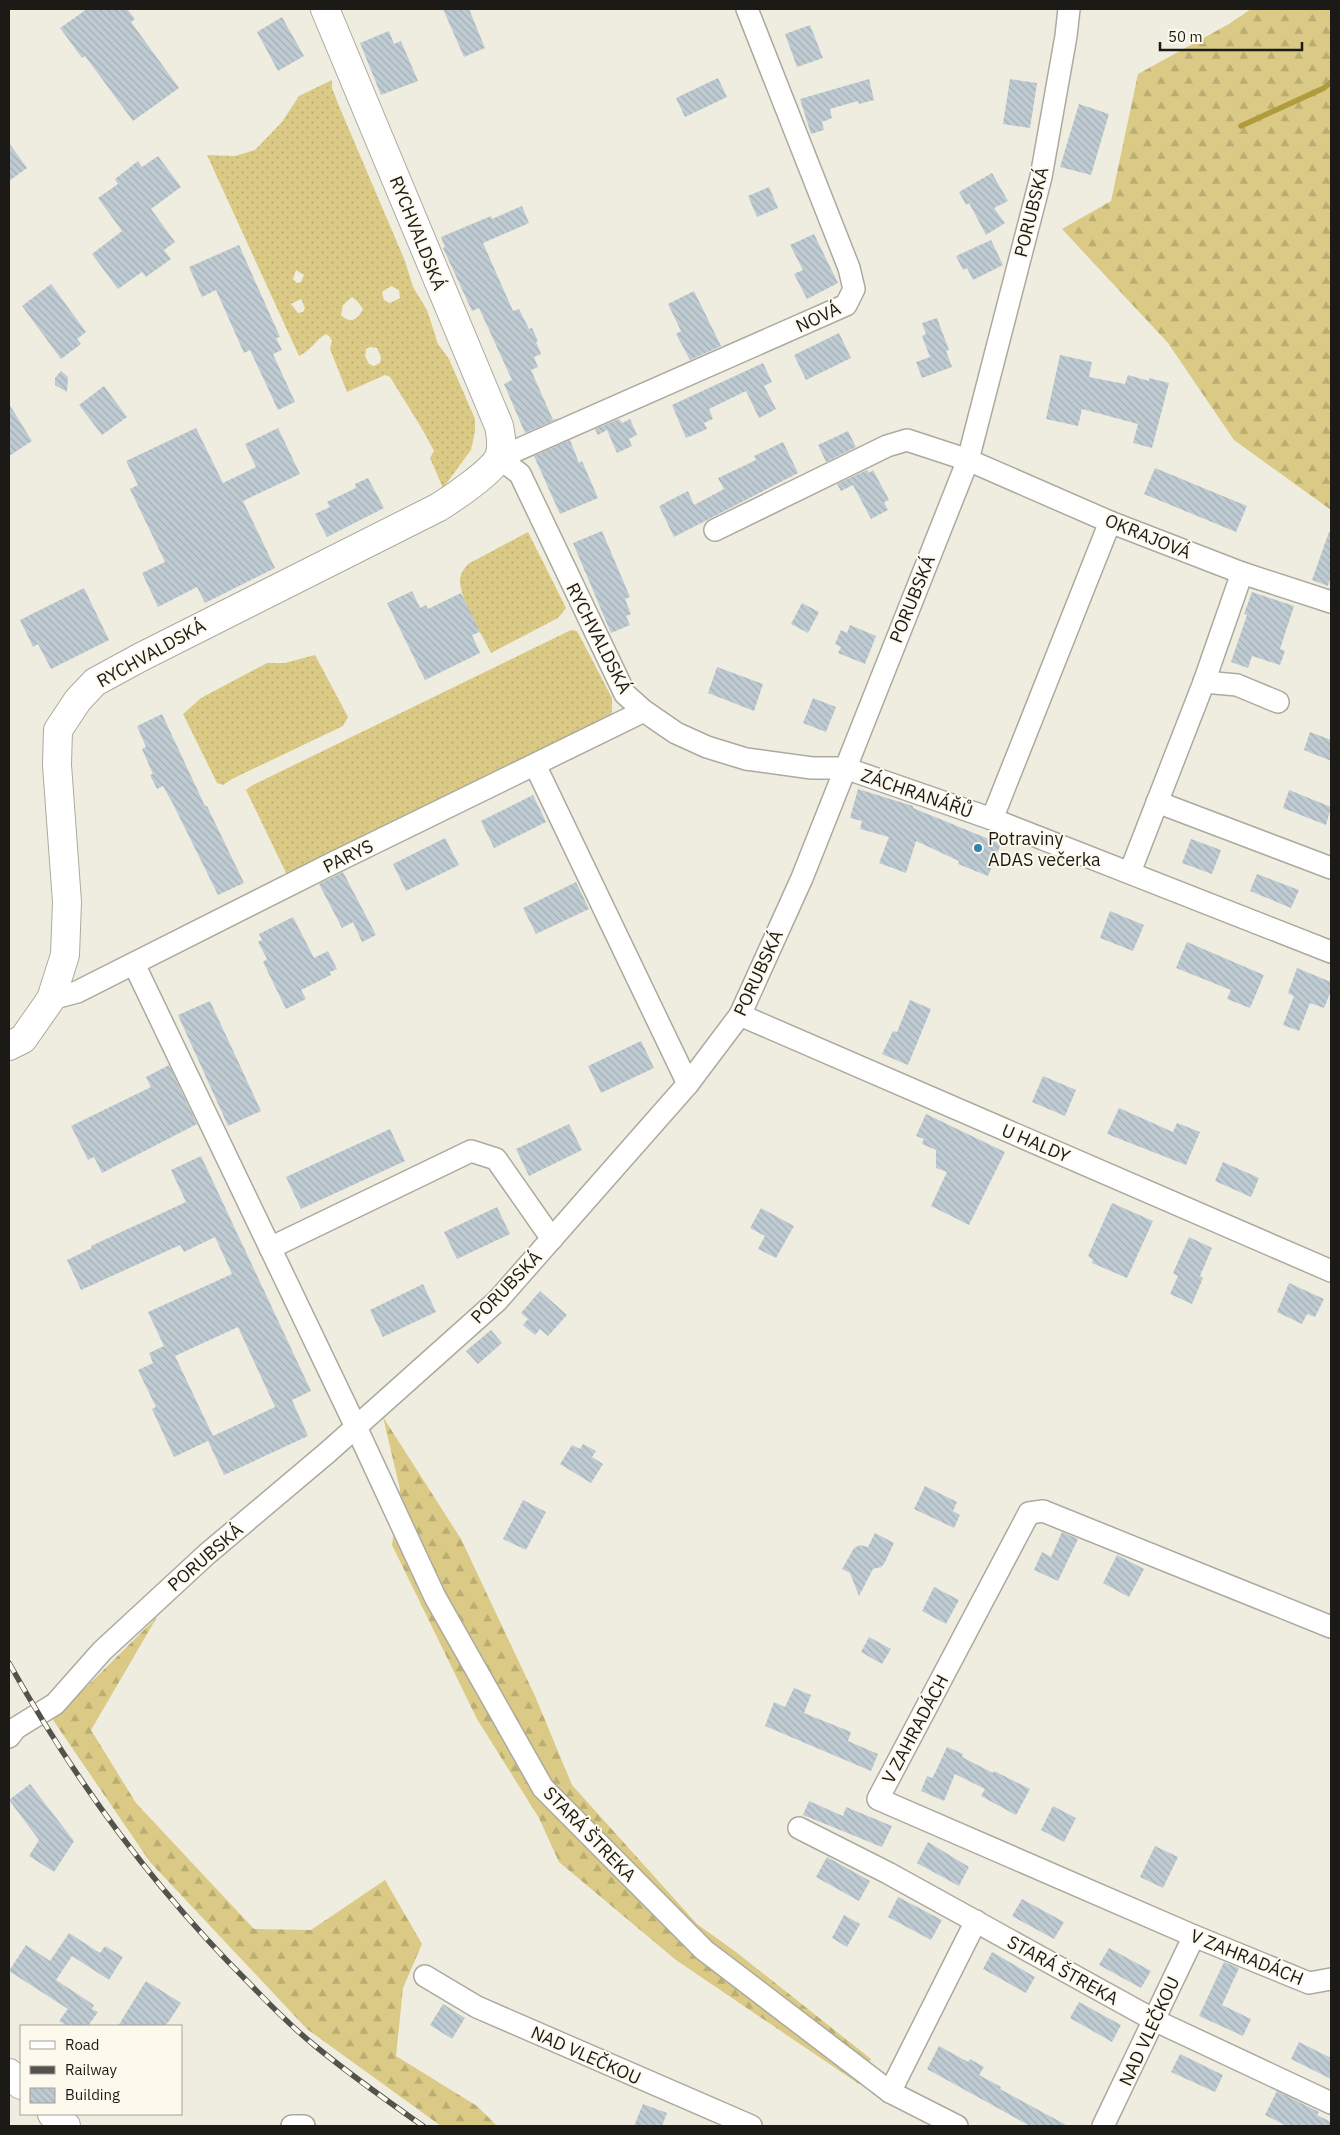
<svg xmlns="http://www.w3.org/2000/svg" width="1340" height="2135" viewBox="0 0 1340 2135" font-family="'IBM Plex Sans',sans-serif">
<defs>
<pattern id="grass-dots" width="8" height="8" patternUnits="userSpaceOnUse" patternTransform="scale(1.25)"><rect width="8" height="8" fill="#daca85"/><path d="M2 2h.1M6 6h.1" fill="none" stroke="#baad72" stroke-width="1.8" stroke-linecap="round"/></pattern>
<pattern id="forest-firs" width="22" height="20" patternUnits="userSpaceOnUse" patternTransform="scale(1.25)"><rect width="22" height="20" fill="#daca85"/><path d="M5 1l3.5 6h-7zM16 11l3.5 6h-7z" fill="#baad72"/></pattern>
<pattern id="building-back-hatch" width="6" height="6" patternUnits="userSpaceOnUse" patternTransform="scale(1.25)"><rect width="6" height="6" fill="#bfcbd3"/><path d="M-1 5l2 2M0 0l6 6M5-1l2 2" fill="none" stroke="#a4aeb4"/></pattern>
</defs>
<rect width="100%" height="100%" fill="#efede0"/>
<g fill="url(#grass-dots)" fill-rule="evenodd">
<path d="M332,80V88L339,106L405,261L413,287L427,310L438,344L449,359L475,419V431L471,450L443,488L430,458L434,451C421,425 405,402 390,377L385,375L347,392L330,349L332,341L330,337L326,334C316,339 312,350 299,356L207,155L235,156L255,150L282,122L299,96ZM296,270L304,275L301,282L297,283L293,279ZM391,286L399,290L400,298L390,303L384,300L382,292ZM352,297L357,301L363,309C358,320 350,324 341,315L343,305ZM301,299L305,308L303,312L298,313L291,304ZM370,347L377,348L381,357L380,363L374,366L369,364L365,356L366,349Z"/>
<path d="M528,532L566,608L558,618L491,653C482,634 461,602 460,581C460,574 464,569 468,564Z"/>
<path d="M571,630L577,631L612,698V712L606,721L287,875L246,790L251,786Z"/>
<path d="M315,655L348,717L343,726L232,779L223,785L217,783L183,714L201,698L267,663H285Z"/>
</g>
<g fill="url(#forest-firs)">
<path d="M1251,9H1331V510L1234,440L1168,343L1062,229L1111,201L1138,74L1229,24Z"/>
<path d="M383,1417L461,1539L535,1696L572,1785L697,1924L736,1952L871,2059L859,2084L676,1960L559,1862L539,1818L477,1719L392,1545L400,1489Z"/>
<path d="M157,1617L91,1730L136,1803L254,1929L311,1930L385,1880L422,1944L403,1988L396,2056L477,2106L497,2126H441L307,2029L150,1862L53,1720Z"/>
</g>
<g fill="none" stroke-linecap="round" stroke-linejoin="round">
<path stroke="#b09c3d" stroke-width="5.5" d="M1241,126L1324,88L1331,82"/>
</g>
<g fill="url(#building-back-hatch)" fill-rule="evenodd">
<path d="M87,9H127L135,19L131,22L179,88L133,121L85,56L82,58L60,28Z"/>
<path d="M443,9H469L485,48L464,57Z"/>
<path d="M282,17L304,56L278,71L257,32Z"/>
<path d="M810,25L823,58L797,67L785,34Z"/>
<path d="M389,31L394,44L401,41L418,81L381,95L360,43Z"/>
<path d="M718,78L727,97L685,117L676,98Z"/>
<path d="M869,79L874,100L859,104L858,101L830,109L832,118L822,122L824,130L811,134L800,99Z"/>
<path d="M1010,79L1037,83L1030,128L1003,124Z"/>
<path d="M1079,104L1109,114L1091,175L1060,167Z"/>
<path d="M9,143L27,168L9,181Z"/>
<path d="M158,156L181,187L151,209L175,242L164,250L171,259L146,277L142,272L118,289L92,254L122,231L98,198L118,184L115,179L138,161L142,167Z"/>
<path d="M992,173L1008,201L994,208L1005,223L986,235L969,203L966,205L959,192Z"/>
<path d="M769,187L778,208L757,217L748,196Z"/>
<path d="M522,206L529,223L483,243L513,311L519,309L529,329L532,328L538,341L536,342L541,354L534,357L538,367L531,370L553,420L560,418L525,433L504,384L512,380L479,308L472,311L443,248L445,247L441,237L491,216L492,219Z"/>
<path d="M814,234L838,283L807,299L794,274L803,270L790,245Z"/>
<path d="M991,240L1003,265L973,280L967,268L963,270L956,256Z"/>
<path d="M239,245L280,337L276,338L282,350L273,354L295,402L278,410L250,350L244,353L216,290L202,297L189,267Z"/>
<path d="M51,284L86,332L77,339L81,344L61,359L22,306Z"/>
<path d="M694,291L721,346L690,360L676,334L681,331L668,304Z"/>
<path d="M937,318L949,350L946,351L952,367L922,378L916,362L930,357L922,336L926,334L922,323Z"/>
<path d="M839,333L851,358L806,380L794,355Z"/>
<path d="M1060,355L1092,362L1089,377L1125,384L1128,375L1149,381V378L1169,383L1152,448L1133,443L1138,424L1082,409L1078,426L1046,419Z"/>
<path d="M763,363L772,382L764,386L776,409L759,418L746,391L709,409L713,419L704,423L707,429L686,438L672,405Z"/>
<path d="M61,371L68,377L67,392L55,385V378Z"/>
<path d="M104,386L127,417L102,435L79,405Z"/>
<path d="M9,404L32,441L9,456Z"/>
<path d="M619,419L622,423L630,419L637,435L629,439L632,446L617,453L607,430L598,435L595,429Z"/>
<path d="M196,428L223,483L256,467L245,444L278,428L300,474L243,501L275,568L205,603L197,587L158,607L142,573L165,562L130,489L138,485L126,461Z"/>
<path d="M848,431L856,447L826,462L818,445Z"/>
<path d="M570,440L579,463L582,461L598,498L560,514L534,456Z"/>
<path d="M783,442L798,473L674,537L659,506L688,491L694,505L724,489L718,478L756,460L754,456Z"/>
<path d="M1155,468L1247,506L1236,532L1144,494Z"/>
<path d="M867,470L869,473L873,470L889,500L884,502L888,510L871,519L853,485L841,491L837,484Z"/>
<path d="M368,478L384,508L327,537L315,514L330,507L327,502L356,488L355,484Z"/>
<path d="M602,531L630,597L625,599L631,614L626,616L630,625L611,633L573,543Z"/>
<path d="M1329,532H1331V576L1328,586L1312,580Z"/>
<path d="M84,588L109,640L51,669L38,644L33,647L20,620Z"/>
<path d="M412,591L420,608L426,605L428,609L461,593L480,632L472,635L480,653L425,680L387,603Z"/>
<path d="M1252,592L1294,606L1280,649L1285,651L1280,665L1252,656L1248,668L1231,662L1247,615L1244,614Z"/>
<path d="M802,603L819,612L808,633L791,624Z"/>
<path d="M850,625L876,636L865,664L838,653L841,647L835,644L841,630L847,633Z"/>
<path d="M717,667L763,684L754,711L708,693Z"/>
<path d="M813,698L836,707L826,732L803,723Z"/>
<path d="M162,714L205,806H207L244,883L218,895L173,804L163,786L157,789L150,775L153,774L142,749L146,747L137,726Z"/>
<path d="M1310,732L1331,740V761L1304,750Z"/>
<path d="M858,789L913,806V808L1001,844L988,876L958,864L959,861L916,841L906,873L879,863L889,837L860,829L862,821L850,818Z"/>
<path d="M1289,790L1331,807L1326,825L1283,808Z"/>
<path d="M533,795L546,822L494,848L481,821Z"/>
<path d="M445,838L459,865L406,891L393,864Z"/>
<path d="M1191,839L1221,850L1212,874L1182,863Z"/>
<path d="M343,872L376,935L362,942L353,922L342,928L319,884Z"/>
<path d="M1257,874L1299,890L1291,908L1250,891Z"/>
<path d="M576,882L589,909L536,934L523,908Z"/>
<path d="M1110,911L1144,925L1133,951L1100,938Z"/>
<path d="M293,917L314,958L328,951L337,969L330,972L331,975L301,990L306,999L286,1009L263,962L267,959L258,942L262,940L259,934Z"/>
<path d="M1187,942L1264,975L1250,1008L1227,999L1231,990L1176,968Z"/>
<path d="M1297,968L1331,982V991L1324,1008L1310,1003L1299,1031L1283,1025L1294,996L1288,993Z"/>
<path d="M910,1000L931,1009L908,1065L882,1054L893,1031L897,1032Z"/>
<path d="M210,1001L261,1111L228,1126L178,1015Z"/>
<path d="M641,1041L654,1068L601,1093L588,1066Z"/>
<path d="M169,1065L197,1124L102,1173L94,1157L88,1160L71,1126L151,1087L146,1077Z"/>
<path d="M1043,1076L1076,1090L1065,1116L1032,1102Z"/>
<path d="M1119,1108L1173,1132L1177,1123L1200,1132L1186,1165L1107,1134Z"/>
<path d="M926,1114L1005,1152L969,1225L931,1206L947,1172L936,1168V1150L922,1144L924,1139L916,1136Z"/>
<path d="M569,1124L582,1150L529,1176L516,1149Z"/>
<path d="M390,1129L405,1161L301,1209L286,1177Z"/>
<path d="M201,1156L311,1391L292,1400L308,1436L224,1475L208,1441L174,1457L152,1409L156,1407L138,1370L153,1363L149,1353L164,1346L148,1312L232,1274L215,1237L184,1252L180,1245L81,1290L67,1260L92,1248L91,1246L186,1202L171,1170ZM238,1327L275,1407L213,1436L175,1356Z"/>
<path d="M1223,1162L1259,1178L1251,1197L1215,1181Z"/>
<path d="M1112,1203L1153,1221L1127,1278L1092,1263L1093,1260L1088,1256Z"/>
<path d="M497,1207L510,1234L457,1259L444,1232Z"/>
<path d="M761,1208L794,1226L776,1258L758,1249L765,1236L750,1228Z"/>
<path d="M1189,1237L1212,1248L1200,1276L1203,1278L1192,1304L1170,1294L1178,1276L1173,1273Z"/>
<path d="M1289,1283L1324,1299L1315,1317L1307,1314L1302,1324L1277,1312Z"/>
<path d="M423,1284L436,1312L383,1337L370,1310Z"/>
<path d="M540,1291L567,1315L548,1336L540,1329L535,1335L523,1325L528,1319L521,1313Z"/>
<path d="M491,1330L502,1343L478,1364L466,1351Z"/>
<path d="M583,1444L596,1451L592,1457L603,1464L591,1483L560,1464L572,1445L580,1449Z"/>
<path d="M925,1486L957,1502L953,1511L960,1515L954,1528L914,1509Z"/>
<path d="M523,1500L546,1512L526,1550L503,1539Z"/>
<path d="M1062,1532L1078,1539L1058,1581L1034,1570L1042,1552L1051,1557Z"/>
<path d="M875,1533L894,1543L884,1564L881,1567L873,1569L859,1596L850,1573L842,1569L854,1548L860,1545L868,1547Z"/>
<path d="M1117,1555L1144,1569L1129,1597L1103,1583Z"/>
<path d="M934,1587L959,1600L946,1624L922,1611Z"/>
<path d="M869,1637L891,1649L882,1664L861,1652Z"/>
<path d="M794,1688L811,1695L804,1713L851,1732L848,1741L878,1754L871,1771L765,1726L774,1702L785,1707Z"/>
<path d="M947,1747L963,1754L962,1757L993,1773L994,1771L1030,1789L1016,1815L981,1796L985,1789L955,1774L944,1801L921,1791L927,1776L932,1778L935,1773Z"/>
<path d="M30,1784L74,1841L54,1872L29,1856L39,1840L9,1800Z"/>
<path d="M809,1801L843,1816L846,1807L892,1826L882,1847L803,1815Z"/>
<path d="M1053,1806L1076,1818L1064,1842L1041,1830Z"/>
<path d="M928,1842L969,1867L959,1886L917,1863Z"/>
<path d="M1155,1846L1178,1857L1163,1888L1140,1877Z"/>
<path d="M827,1857L870,1881L859,1901L816,1877Z"/>
<path d="M898,1897L942,1920L931,1940L888,1917Z"/>
<path d="M1022,1899L1064,1922L1054,1939L1012,1916Z"/>
<path d="M844,1915L860,1924L847,1947L832,1938Z"/>
<path d="M69,1933L100,1953L105,1946L123,1957L109,1980L72,1956L56,1980L94,2005L92,2009L98,2012L88,2026H68L59,2021L68,2009L9,1971L26,1945L50,1961Z"/>
<path d="M1109,1948L1151,1971L1141,1988L1099,1965Z"/>
<path d="M992,1952L1035,1977L1026,1993L983,1969Z"/>
<path d="M1224,1962L1239,1968L1222,2005L1251,2019L1243,2036L1199,2016Z"/>
<path d="M146,1981L181,2003L169,2021L165,2026H118Z"/>
<path d="M1079,2002L1121,2025L1112,2042L1070,2018Z"/>
<path d="M443,2004L465,2018L452,2039L430,2025Z"/>
<path d="M1299,2042L1331,2058V2079L1291,2059Z"/>
<path d="M939,2046L968,2062L970,2059L984,2067L979,2075L1001,2087L1000,2089L1068,2126H1030L927,2069Z"/>
<path d="M1180,2054L1223,2075L1215,2092L1171,2072Z"/>
<path d="M1277,2091L1319,2112L1317,2115L1331,2122V2126H1287L1265,2115Z"/>
<path d="M643,2104L667,2113L662,2126H634Z"/>
</g>
<g fill="none" stroke-linecap="round" stroke-linejoin="round">
<defs>
<g id="street">
<path d="M747,9L849,268L854,289L846,305L499,458L520,474L625,694L644,711L676,733L707,747L746,759L812,768H845L992,819L1331,952"/>
<path d="M715,530L887,446L907,440L968,460L1110,522L1242,573L1331,602"/>
<path d="M1204,682L1237,685L1278,702"/>
<path d="M535,765L688,1084"/>
<path d="M1157,802L1331,868"/>
<path d="M992,819L1110,522"/>
<path d="M1130,872L1204,682L1242,573"/>
<path d="M134,964L356,1427L435,1597L543,1788L704,1950L890,2092L957,2126"/>
<path d="M51,999L77,992L333,863L644,711"/>
<path d="M740,1015L1331,1271"/>
<path d="M270,1248L471,1151L496,1159L552,1239"/>
<path d="M1331,1627L1043,1511L1029,1513L878,1799L1194,1936L1309,1983L1331,1979"/>
<path d="M9,1737L16,1728L55,1704L102,1651L207,1554L328,1452L497,1301L688,1084L740,1015L802,878L968,460L1041,177L1066,36L1069,9"/>
<path d="M799,1828L888,1873L1154,2020L1331,2103"/>
<path d="M425,1976L477,2007L751,2126"/>
<path d="M890,2092L976,1921"/>
<path d="M292,2126H304"/>
<path d="M1103,2126L1194,1936"/>
</g>
<path id="secondary" d="M9,1046L23,1039L51,999L65,955L67,902L57,765L58,730L78,700L95,682L141,657L439,507C453,498 493,471 499,457C503,447 501,436 499,426L325,9"/>
<g id="primary">
<path d="M9,2073L21,2085"/>
<path d="M52,2114L66,2126"/>
</g>
</defs>
<use href="#street" stroke="#acaa9e" stroke-width="24"/>
<use href="#secondary" stroke="#acaa9e" stroke-width="30"/>
<use href="#primary" stroke="#acaa9e" stroke-width="30"/>
<use href="#street" stroke="#fff" stroke-width="21"/>
<use href="#secondary" stroke="#fff" stroke-width="28"/>
<use href="#primary" stroke="#fff" stroke-width="28"/>
<defs>
<path id="rail" d="M9,1663C75,1781 155,1890 251,1985C271,2006 292,2027 314,2045C349,2074 386,2100 423,2126"/>
</defs>
<use href="#rail" stroke="#54524c" stroke-width="5.5"/>
<use href="#rail" stroke="#fdfaed" stroke-width="4" stroke-dasharray="11" stroke-linecap="butt"/>
</g>
<circle fill="#2e84b4" stroke="#fdfaed" stroke-width="2" cx="978" cy="848" r="5"/>
<g text-anchor="middle" dominant-baseline="central" stroke-width="4" stroke-linejoin="round" paint-order="stroke">
<g font-size="18" fill="#1b1a16" stroke="#fdfaed">
<text transform="translate(1031 212) rotate(-76)">PORUBSKÁ</text>
<text transform="translate(418 233) rotate(68)">RYCHVALDSKÁ</text>
<text transform="translate(818 317) rotate(-25)">NOVÁ</text>
<text transform="translate(1148 536) rotate(22)">OKRAJOVÁ</text>
<text transform="translate(912 599) rotate(-68)">PORUBSKÁ</text>
<text transform="translate(599 638) rotate(63)">RYCHVALDSKÁ</text>
<text transform="translate(151 653) rotate(-29)">RYCHVALDSKÁ</text>
<text transform="translate(917 793) rotate(19)">ZÁCHRANÁŘŮ</text>
<text transform="translate(348 856) rotate(-26)">PARYS</text>
<text transform="translate(758 973) rotate(-65)">PORUBSKÁ</text>
<text transform="translate(1036 1143) rotate(23)">U HALDY</text>
<text transform="translate(506 1287) rotate(-46)">PORUBSKÁ</text>
<text transform="translate(205 1557) rotate(-41)">PORUBSKÁ</text>
<text transform="translate(915 1729) rotate(-62)">V ZAHRADÁCH</text>
<text transform="translate(590 1834) rotate(46)">STARÁ ŠTREKA</text>
<text transform="translate(1247 1957) rotate(22)">V ZAHRADÁCH</text>
<text transform="translate(1063 1970) rotate(29)">STARÁ ŠTREKA</text>
<text transform="translate(1149 2031) rotate(-65)">NAD VLEČKOU</text>
<text transform="translate(586 2055) rotate(24)">NAD VLEČKOU</text>
</g>
<g font-size="18" fill="#1b1a16" stroke="#fdfaed" text-anchor="start">
<text x="988" y="838">Potraviny<tspan x="988" dy="21">ADAS večerka</tspan></text>
</g>
</g>
<rect width="1340" height="2135" fill="none" stroke="#1b1a16" stroke-width="20"/>
<rect x="20" y="2025" width="162" height="90" fill="#fdfaed" stroke="#a3a097"/>
<rect x="30" y="2041" width="25" height="8" fill="#ffffff" stroke="#a3a097"/>
<text x="65" y="2050" font-size="15" fill="#1b1a16">Road</text>
<rect x="30" y="2066" width="25" height="8" fill="#54524c" stroke="#a3a097"/>
<text x="65" y="2075" font-size="15" fill="#1b1a16">Railway</text>
<rect x="30" y="2088" width="25" height="15" fill="url(#building-back-hatch)" stroke="#a3a097"/>
<text x="65" y="2100" font-size="15" fill="#1b1a16">Building</text>
<path d="M1160 42v8h142v-8" fill="none" stroke="#1b1a16" stroke-width="2.5"/>
<text x="1168" y="42" font-size="15" fill="#1b1a16" stroke="#fdfaed" stroke-width="4" paint-order="stroke">50 m</text>
</svg>
